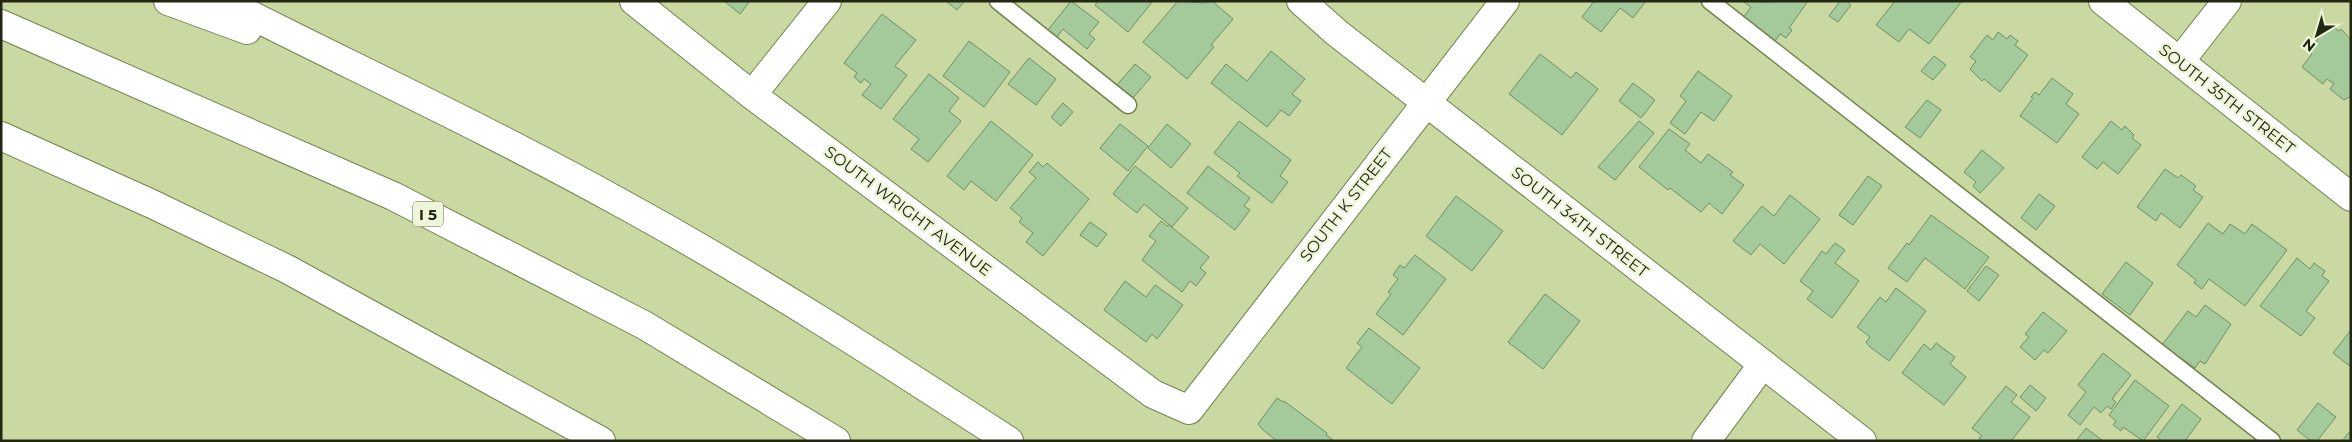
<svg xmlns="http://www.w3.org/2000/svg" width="2352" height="442" viewBox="0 0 2352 442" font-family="Montserrat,sans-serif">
<rect width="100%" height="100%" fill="#cad9a1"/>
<g fill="#a4c99b" stroke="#6c9064">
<path d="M724,1H750L740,14Z"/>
<path d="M946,1H965L957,10Z"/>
<path d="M1071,1L1099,22L1089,34L1095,39L1087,49L1063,29L1057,37L1048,30Z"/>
<path d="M1098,1H1153L1128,32L1095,5Z"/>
<path d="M1178,1L1204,3L1212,1L1233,19L1211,45L1214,47L1187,79L1143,42Z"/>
<path d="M1594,1H1646L1633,18L1620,8L1601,32L1582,17Z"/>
<path d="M1742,1L1761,2L1808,1L1789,28L1792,30L1786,38L1780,34L1775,41L1743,18L1751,7Z"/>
<path d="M1840,1H1846L1851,5L1838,22L1829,16Z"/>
<path d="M1895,1H1962L1929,44L1909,29L1899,42L1876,25Z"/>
<path d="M882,14L916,40L895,66L907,75L881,109L862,95L871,84L864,79L861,83L854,77L857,73L844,63Z"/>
<path d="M2329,24L2339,31L2341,29L2351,40V96L2344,100L2330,89L2334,84L2327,79L2323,84L2302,67L2312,54L2309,51Z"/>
<path d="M1998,32L2007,39L2010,35L2018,41L2015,45L2028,55L2000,92L1984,79L1982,81L1970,69L1976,61L1970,57L1987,35L1993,40Z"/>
<path d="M969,41L1010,72L984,107L943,76Z"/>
<path d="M1271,51L1305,79L1292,94L1301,101L1289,116L1281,110L1267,127L1211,83L1226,64L1247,81Z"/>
<path d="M1540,54L1571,78L1576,72L1598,89L1562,135L1509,94Z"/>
<path d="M1934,56L1946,65L1933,80L1921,71Z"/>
<path d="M1029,58L1056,79L1036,105L1008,84Z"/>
<path d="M1135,64L1151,77L1133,98L1117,85Z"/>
<path d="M1698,71L1732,96L1714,121L1701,112L1685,134L1670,123L1686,101L1680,96Z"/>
<path d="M929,74L959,98L949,111L961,121L928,162L911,149L919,139L893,119Z"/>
<path d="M2052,78L2073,94L2066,104L2079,114L2057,143L2020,116L2033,98L2031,97L2035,92L2039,95Z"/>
<path d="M1633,83L1655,100L1641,118L1619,101Z"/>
<path d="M1927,100L1941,110L1920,138L1905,127Z"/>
<path d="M1063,103L1073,112L1061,126L1051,117Z"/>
<path d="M991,121L1033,155L996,201L971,181L964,190L947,176Z"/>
<path d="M1239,121L1291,160L1280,176L1288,182L1272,203L1237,176L1240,173L1214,153Z"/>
<path d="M1639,121L1654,133L1615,180L1598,167Z"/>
<path d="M2111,121L2122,130L2125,126L2134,135L2132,138L2141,145L2118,174L2103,162L2097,169L2082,157Z"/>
<path d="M1120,124L1148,146L1128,171L1100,148Z"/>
<path d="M1167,124L1191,144L1171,168L1148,148Z"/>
<path d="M1669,129L1690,144L1685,150L1701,163L1708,154L1733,172L1730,175L1744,185L1722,214L1709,203L1701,212L1670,188L1668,190L1639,167Z"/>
<path d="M1982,150L2004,168L1980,193L1973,186L1976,182L1964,172Z"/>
<path d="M1038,162L1043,167L1047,163L1089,199L1043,256L1026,242L1033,233L1019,222L1022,218L1010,208L1036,178L1029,172Z"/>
<path d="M1135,166L1188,208L1172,227L1144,204L1137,213L1113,194Z"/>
<path d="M1208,166L1250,198L1244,206L1250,210L1235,230L1187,193Z"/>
<path d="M2165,169L2178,178L2181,175L2196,186L2193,190L2203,197L2180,228L2161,213L2156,221L2137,207Z"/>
<path d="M1868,176L1882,186L1853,225L1839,215Z"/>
<path d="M2039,194L2055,206L2036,230L2021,218Z"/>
<path d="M1790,195L1820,219L1784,264L1760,244L1751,255L1733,241L1762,206L1774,216Z"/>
<path d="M1456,196L1503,231L1472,271L1426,236Z"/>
<path d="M1931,215L1989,257L1965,289L1925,258L1907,282L1888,268L1907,243L1909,245Z"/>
<path d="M1161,221L1167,226L1169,225L1209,257L1200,268L1206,273L1196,286L1190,281L1182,292L1142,260L1156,241L1149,236Z"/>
<path d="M1090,222L1107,234L1097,247L1080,235Z"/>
<path d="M2208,223L2223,234L2230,224L2245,234L2252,224L2287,250L2245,306L2209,279L2202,289L2194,283L2196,280L2177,265Z"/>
<path d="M1835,243L1845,250L1835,263L1859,281L1832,318L1807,299L1813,291L1800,281L1822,251L1826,254Z"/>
<path d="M1415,255L1446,279L1403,335L1376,314L1391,294L1388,292L1398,279L1393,275L1400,265L1404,268Z"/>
<path d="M2297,258L2310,269L2314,263L2325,271L2322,276L2329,281L2306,311L2315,318L2301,336L2260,306Z"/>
<path d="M2126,262L2153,283L2130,315L2102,294Z"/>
<path d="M1986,266L1999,275L1979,301L1967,291Z"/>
<path d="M1125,281L1146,297L1155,285L1183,305L1157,339L1152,334L1146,342L1104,310Z"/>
<path d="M1896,288L1926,311L1889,361L1870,347L1866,342L1870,337L1857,327L1880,297L1886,302Z"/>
<path d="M1545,294L1580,321L1543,369L1508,342Z"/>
<path d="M2205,305L2231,324L2205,364L2200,361L2195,368L2162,345L2188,311L2196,317Z"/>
<path d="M2043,312L2067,331L2048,353L2044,350L2035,360L2020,347L2029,337L2025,334Z"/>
<path d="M1369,328L1420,368L1392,404L1346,368L1362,347L1357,343Z"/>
<path d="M2351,330V367L2333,353Z"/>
<path d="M1936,343L1955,357L1950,364L1966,377L1944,405L1902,373L1924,344L1931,350Z"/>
<path d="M2103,353L2131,375L2112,399L2116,402L2111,409L2107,406L2101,413L2094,407L2080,425L2068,415L2086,392L2078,385Z"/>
<path d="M2135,380L2169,406L2143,441L2123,427L2121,431L2113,425L2116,421L2109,415Z"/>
<path d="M2030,385L2046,398L2036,411L2020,397Z"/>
<path d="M2006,386L2017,395L2011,402L2030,417L2011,441H1982L1979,438L1982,436L1972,428Z"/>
<path d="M1277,398L1283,402L1284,401L1327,433L1326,435L1332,439L1331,441H1277L1263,430L1258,424Z"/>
<path d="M2318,403L2336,417L2317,441H2311L2297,430Z"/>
<path d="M2182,404L2201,419L2185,441H2162L2157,437Z"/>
<path d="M2086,428L2103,441H2076Z"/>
<path d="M2351,430V441H2342Z"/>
</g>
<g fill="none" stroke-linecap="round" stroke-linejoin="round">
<defs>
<g id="service">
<path d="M998,1L1128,105"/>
<path d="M1710,1L2272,441"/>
</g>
<g id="minor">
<path d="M634,1L752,95L1153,394L1189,410L1505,1"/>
<path d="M1301,1L1337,33L1862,441"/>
<path d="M2103,1L2351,197"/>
<path d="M2180,61L2227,1"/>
<path d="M752,95L827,1"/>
<path d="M1706,441L1763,364"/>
</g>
<g id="motorway">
<path d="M168,1L247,30"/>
<path d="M223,1C355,68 489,130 619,202C753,275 881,358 1009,441"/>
<path d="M1,24L393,196L644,325L836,441"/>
<path d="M1,136L152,204L287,269L601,441"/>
</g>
</defs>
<use href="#service" stroke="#74814d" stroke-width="19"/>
<use href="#minor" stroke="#74814d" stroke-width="30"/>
<use href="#motorway" stroke="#74814d" stroke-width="30"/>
<use href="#service" stroke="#fff" stroke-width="16"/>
<use href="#minor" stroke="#fff" stroke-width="28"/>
<use href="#motorway" stroke="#fff" stroke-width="28"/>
</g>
<g text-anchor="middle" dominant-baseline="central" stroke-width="5" stroke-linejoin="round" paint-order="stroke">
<rect fill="#eef6da" stroke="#5f654e" stroke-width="1" x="413" y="201.5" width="30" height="25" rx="4"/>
<g font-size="15" font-weight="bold" fill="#222712">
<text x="428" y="214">I 5</text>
</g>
<g font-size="16" fill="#222712" stroke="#eef6da">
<text transform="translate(2227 99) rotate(38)">SOUTH 35TH STREET</text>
<text transform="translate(1346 205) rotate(-52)">SOUTH K STREET</text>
<text transform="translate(908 211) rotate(37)">SOUTH WRIGHT AVENUE</text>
<text transform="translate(1580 222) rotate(38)">SOUTH 34TH STREET</text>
</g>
</g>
<rect width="2352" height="442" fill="none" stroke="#222712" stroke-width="5"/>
<g transform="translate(2317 35) rotate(218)" stroke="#eef6da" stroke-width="4" paint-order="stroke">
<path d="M0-4L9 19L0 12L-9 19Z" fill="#222712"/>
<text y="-8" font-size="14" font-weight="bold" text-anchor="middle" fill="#222712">N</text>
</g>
</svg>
